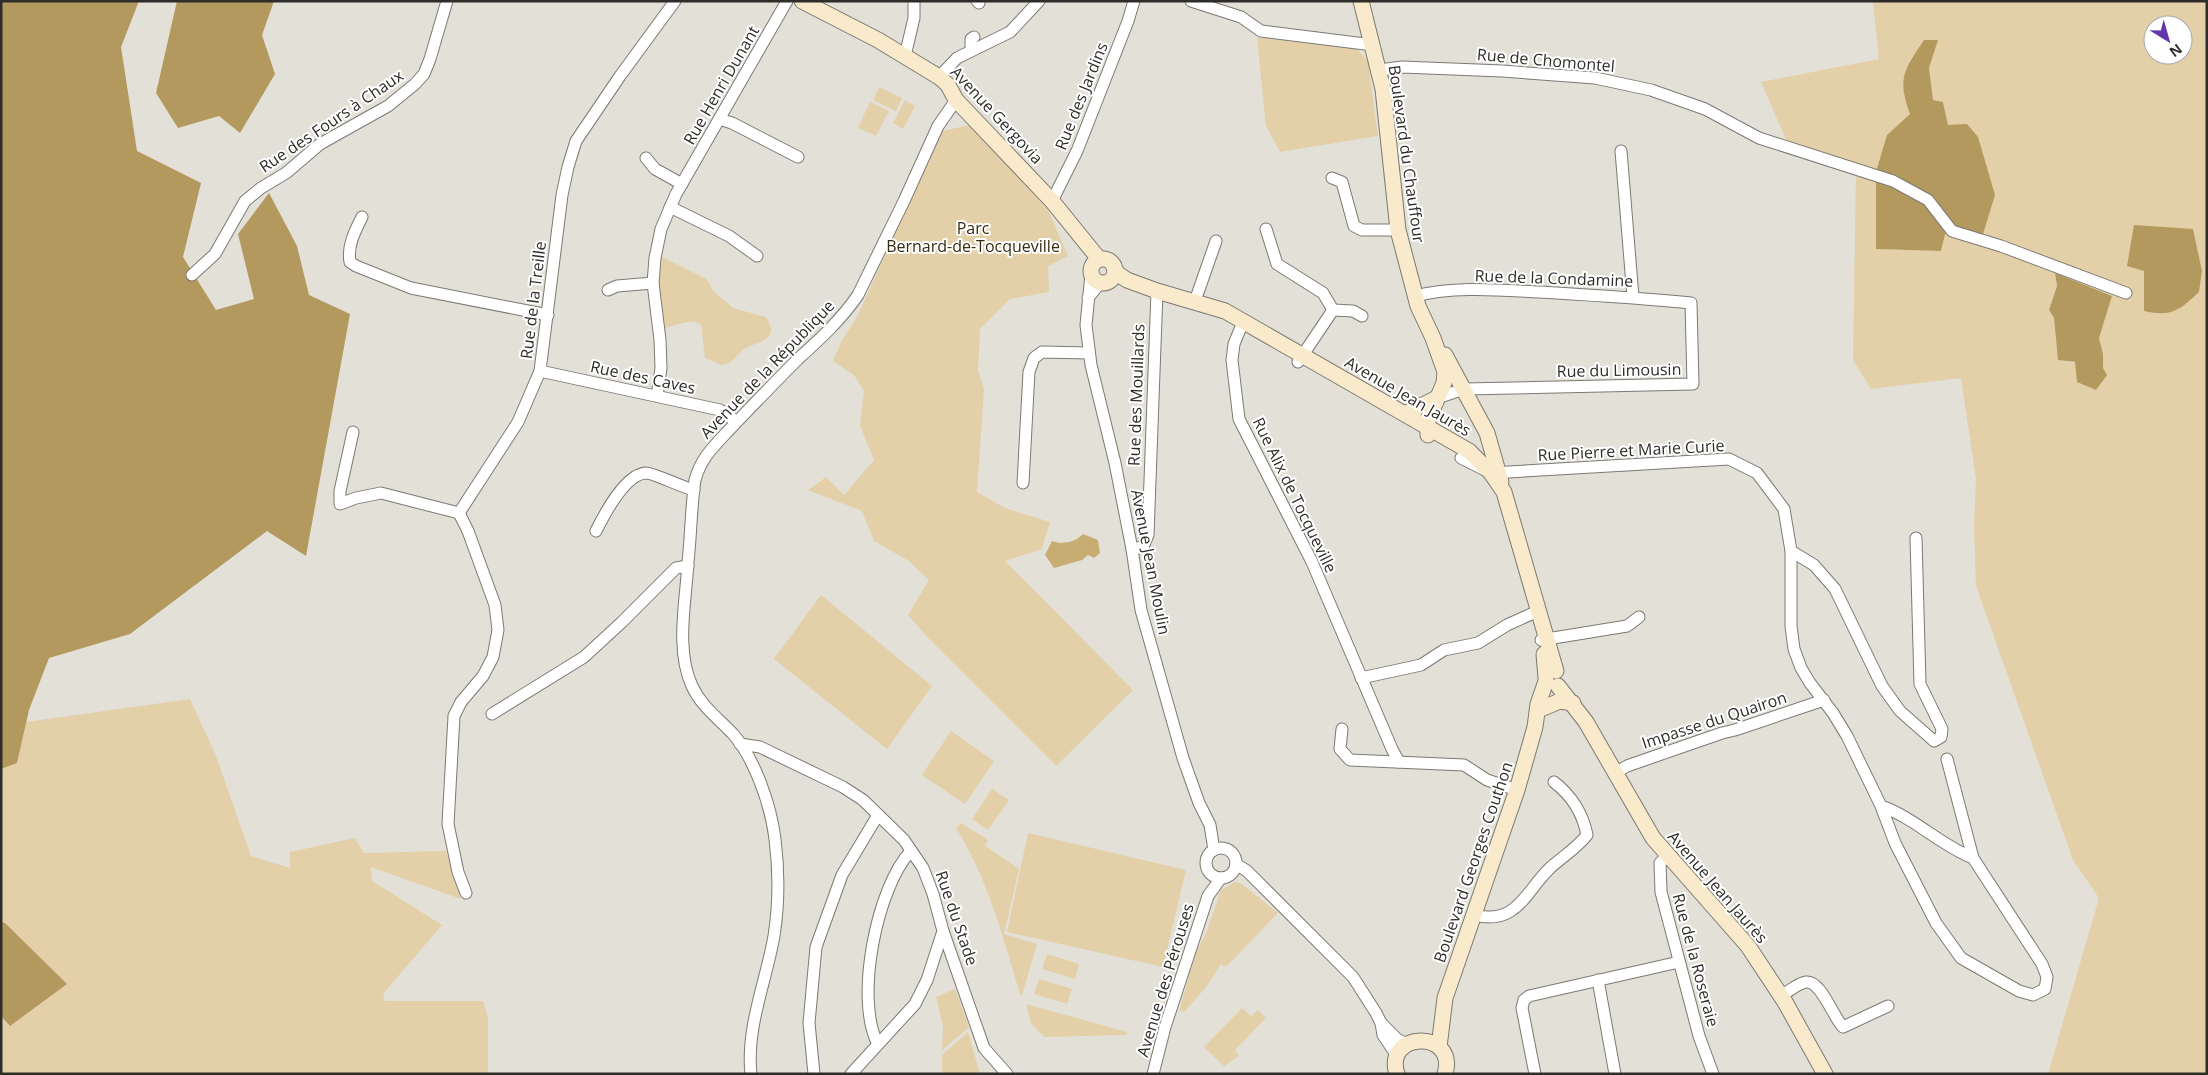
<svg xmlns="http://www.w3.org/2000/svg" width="2208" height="1075" viewBox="0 0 2208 1075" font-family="'Open Sans',sans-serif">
<rect width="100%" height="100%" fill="#e3e0d8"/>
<g fill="#e3d0a8" fill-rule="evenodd">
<path d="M1873,1H2207V1074H2048L2099,898L2073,860L1976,586L1974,525L1976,479L1961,378L1871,389L1853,360L1856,171L1791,151L1761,82L1879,59ZM2153,25H2183V55H2153ZM1937,41L1929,68L1933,100L1943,102L1948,125L1941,251L1877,249L1887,135L1910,114ZM2193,229L2202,271L2199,292C2179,311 2171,317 2144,311V271ZM2055,273L2112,296L2099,338L2103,354V368L2058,360L2054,318L2049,310L2057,286Z"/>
<path d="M1257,38H1281L1356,48L1368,61L1378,136L1280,152L1266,126Z"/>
<path d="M879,87L902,98L896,111L873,100Z"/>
<path d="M905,100L915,106L903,129L893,123Z"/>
<path d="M870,102L889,111L876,136L858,128Z"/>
<path d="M970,125L1037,192L1049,212L1068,256L1048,266L1049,292L1010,299L980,329L978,370L984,389L977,492L1005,508L1050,522L1042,549L1005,561L1133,690L1056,766L927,637L908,615L929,580L909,561L874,541L862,511L808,490L826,477L844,495L874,460L860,426L864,391L854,375L833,361L841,342L857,317L942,131Z"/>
<path d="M662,257L707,279L713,291L733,308L766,317C782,341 757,341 744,349C736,355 733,364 722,365L705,358L701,325C693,318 678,325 667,327L664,331L659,285Z"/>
<path d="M821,595L932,686L887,749L774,659Z"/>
<path d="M190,699L216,756L251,856L290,868V852L355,838L364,853L446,851L461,899L371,867L372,881L442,925L383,994L385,1001H483L488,1017V1074H1V1016L10,1026L5,923L1,922V769L17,763L26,722Z"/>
<path d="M951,731L994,761L965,804L922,775Z"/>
<path d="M992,789L1009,800L988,830L972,819Z"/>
<path d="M961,823L988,840L985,846L1019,869L1004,934L1037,944L1022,995L1020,994C1003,937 988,879 956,828Z"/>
<path d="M1028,833L1186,870L1163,967L1007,932Z"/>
<path d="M1235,882L1242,884L1278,913L1226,967L1221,964L1207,986L1184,1012L1179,1010L1197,950L1207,931L1221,890Z"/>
<path d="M1047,954L1079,964L1075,979L1042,969Z"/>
<path d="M1039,979L1072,989L1067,1004L1034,994Z"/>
<path d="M955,989L969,1027L942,1050L943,1026L936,997Z"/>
<path d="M1026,1004L1127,1032L1126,1035L1044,1037L1031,1023Z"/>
<path d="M1242,1008L1251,1016L1258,1010L1266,1018L1235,1050L1239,1056L1224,1066L1204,1047Z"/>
<path d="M968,1032L980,1074H942V1055Z"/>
</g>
<g fill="#b3995e">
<path d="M1,1H139L121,47L137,151L201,183L183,257L216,310L254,299L238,234L269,193L297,246L309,295L350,314L306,556L267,531L130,634L49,658L29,710L17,763L1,769Z"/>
<path d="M177,1H274L262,35L275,74L240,133L219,116L178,128L156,93Z"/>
<path d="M1924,40H1938L1929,68L1933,100L1943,102L1948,125L1967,124L1978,137L1995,195L1983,234L1965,230H1946L1941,251L1876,249V172L1887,135L1910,114C1897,78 1904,70 1924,40Z"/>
<path d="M2134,225L2193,229L2202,271L2199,292C2179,311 2171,317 2144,311V271L2127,266Z"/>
<path d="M2055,273L2112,296L2099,338L2103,354V368L2107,375L2096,390L2077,382L2075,362L2058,360L2054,318L2049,310L2057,286Z"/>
<path d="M1,922L5,923L67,984L10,1026L1,1016Z"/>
</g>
<path fill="#c8ad72" d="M1083,534L1098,540L1100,553L1094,558L1088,555L1082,560L1054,568L1045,555L1052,541C1062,545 1076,542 1083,534Z"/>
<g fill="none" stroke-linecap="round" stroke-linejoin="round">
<defs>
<g id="minor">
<path d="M977,1L979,3"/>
<path d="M1191,1L1241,17L1261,31L1373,45"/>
<path d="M971,51V39L974,37"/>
<path d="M905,56L914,18V1"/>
<path d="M1379,70L1402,67L1502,71L1595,78L1651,90L1705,109L1759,138L1893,181L1928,200L1952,231L2001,246L2126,293"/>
<path d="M939,77L957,58L1010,32L1039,1"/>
<path d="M719,119L732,123L798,157"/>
<path d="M1621,151L1633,297"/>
<path d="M646,158L655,169L682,184"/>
<path d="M1332,178L1342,182L1354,226L1362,230H1398"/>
<path d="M1052,201L1077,151L1128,21L1134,1"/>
<path d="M670,207L729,236L757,256"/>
<path d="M362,217C355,231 347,246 350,262L356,266L411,288L548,315"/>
<path d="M1266,229L1277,264L1323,293L1333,310L1298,362"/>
<path d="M1091,274L1086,325L1091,365L1115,463L1132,549L1141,610L1183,758L1199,803L1210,825L1214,850"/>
<path d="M192,275L215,254L245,201L261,188L286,173L320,144L388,106L415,84L424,74L430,59L447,1"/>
<path d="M608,290L617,286L653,283"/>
<path d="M1415,296C1455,286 1498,290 1540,292C1590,295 1641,298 1691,303L1693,384L1464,389L1437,398"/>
<path d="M1088,298L1100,283"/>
<path d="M1195,301L1216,241"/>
<path d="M1333,310L1353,311L1362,316"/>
<path d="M1243,322L1234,344L1232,360L1239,419L1312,562L1392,749L1399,762"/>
<path d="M540,371L720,410L731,417L734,423"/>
<path d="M657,396L661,368L660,340L653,283L655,258L661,229L676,194L787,1"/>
<path d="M353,432L340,491V504L356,498L381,493L459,513"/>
<path d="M1461,458L1491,473L1729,459L1757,473L1784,509L1791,551V626L1794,649L1801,668L1810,683L1833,713L1847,736L1881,806L1895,843L1936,923L1961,958L2019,991L2033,995L2045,989L2047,977L2042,964L1973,858C1940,845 1915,818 1881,806"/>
<path d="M1023,483L1029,372L1034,358L1042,352L1089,353"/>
<path d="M596,531C604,515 625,474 646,473C654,473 681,487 694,490"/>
<path d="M1132,549L1143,547L1148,535L1157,291"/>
<path d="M1791,551L1814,565L1835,589L1882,686L1900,711L1934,741L1941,737L1942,729L1920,684L1916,538"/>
<path d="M1541,640L1627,626L1639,617"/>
<path d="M1361,678L1421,665L1444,650L1478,643L1507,625L1538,611"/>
<path d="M492,714L584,657L622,622L676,568L688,566"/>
<path d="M1342,729L1340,749L1350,760L1464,765L1487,780L1517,790"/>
<path d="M740,744L760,747L843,787L863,800L904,840L923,868L933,894L943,931L984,1048L1007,1074"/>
<path d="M1947,759L1973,858"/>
<path d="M1615,773L1627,766L1722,733L1735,730L1824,700"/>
<circle cx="1221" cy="863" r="15"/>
<path d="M1667,856L1660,863L1661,892L1699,1036L1713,1074"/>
<path d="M1236,864L1247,871L1353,977L1376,1013L1381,1023L1383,1035L1397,1056"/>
<path d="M466,893L458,872L448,824L454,716L461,702L483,676L493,657L498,630L495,605L468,531L459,513L518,422L540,371L562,195L568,167L576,141L620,76L675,1"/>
<path d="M1474,915C1517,926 1525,892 1550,868C1562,857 1577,848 1587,835C1583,814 1571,795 1554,782"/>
<path d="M1598,980L1615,1074"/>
<path d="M1781,996C1788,992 1798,983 1806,982C1821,980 1833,1017 1843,1027L1888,1006"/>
<path d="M1381,1023L1397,1039L1407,1044"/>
<path d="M878,1044C854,1000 877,886 911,851"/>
<path d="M751,1074C746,1027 766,982 774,936C779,904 779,871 775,839C771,806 755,759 733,734C718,718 701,706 692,686C675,649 686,601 688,562C691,535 691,507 695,480C701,458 714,446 729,430C752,406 775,382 798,359C820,339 841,320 858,295L904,201L938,126L956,100"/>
<path d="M814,1074L809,1023L816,947L842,875L878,815"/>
<path d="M851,1074L915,1004L927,980L943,931"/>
<path d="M1153,1074L1165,1027L1208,896L1221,878"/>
<path d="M1535,1074L1522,1008L1524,1000L1529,996L1679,962"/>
</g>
<g id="secondary">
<path d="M802,1L878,40L939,77L948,85L956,100L1052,201L1099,259"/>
<path d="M1361,1L1383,89L1398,230L1418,306L1433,338L1445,372L1444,383L1428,420V435"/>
<circle cx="1103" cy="271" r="12"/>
<path d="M1114,268L1118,274L1127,280L1157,291L1225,311L1469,451L1491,473L1504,492L1556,671"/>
<path d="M1445,355L1487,433L1501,482"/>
<path d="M1405,414L1437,398"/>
<path d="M1544,654L1546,678"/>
<path d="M1558,686L1586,722L1653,838L1748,946L1785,1002L1825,1074"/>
<path d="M1543,708L1560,701L1573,703"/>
<path d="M1439,1047L1445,998L1517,790L1535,727L1538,704L1546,681"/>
<path d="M1397,1074C1383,1031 1458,1029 1445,1074"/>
</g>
</defs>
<use href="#minor" stroke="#7c7973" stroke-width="13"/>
<use href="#secondary" stroke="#7c7973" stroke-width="17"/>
<use href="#minor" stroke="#fff" stroke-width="11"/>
<use href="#secondary" stroke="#f8eaca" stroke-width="15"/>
</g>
<g text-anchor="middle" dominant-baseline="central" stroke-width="4" stroke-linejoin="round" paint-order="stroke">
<g font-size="16" fill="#2e2d2a" stroke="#fff">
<text transform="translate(1546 60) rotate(5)">Rue de Chomontel</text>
<text transform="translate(721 85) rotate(-60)">Rue Henri Dunant</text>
<text transform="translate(1081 96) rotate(-68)">Rue des Jardins</text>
<text transform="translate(997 115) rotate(47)">Avenue Gergovia</text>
<text transform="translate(331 121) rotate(-34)">Rue des Fours à Chaux</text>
<text transform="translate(1407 154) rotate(82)">Boulevard du Chauffour</text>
<text transform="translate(1554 278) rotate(2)">Rue de la Condamine</text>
<text transform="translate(533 300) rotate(-83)">Rue de la Treille</text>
<text transform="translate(767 369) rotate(-46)">Avenue de la République</text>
<text transform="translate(1619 370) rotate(-1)">Rue du Limousin</text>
<text transform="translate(643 377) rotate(12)">Rue des Caves</text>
<text transform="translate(1136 395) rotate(-88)">Rue des Mouillards</text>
<text transform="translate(1408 396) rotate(30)">Avenue Jean Jaurès</text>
<text transform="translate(1631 450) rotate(-3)">Rue Pierre et Marie Curie</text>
<text transform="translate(1295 495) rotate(64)">Rue Alix de Tocqueville</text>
<text transform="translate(1151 562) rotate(79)">Avenue Jean Moulin</text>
<text transform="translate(1714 720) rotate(-18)">Impasse du Quairon</text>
<text transform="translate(1473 862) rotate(-71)">Boulevard Georges Couthon</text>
<text transform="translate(1718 887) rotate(49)">Avenue Jean Jaurès</text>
<text transform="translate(957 918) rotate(71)">Rue du Stade</text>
<text transform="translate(1696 960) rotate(75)">Rue de la Roseraie</text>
<text transform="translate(1165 980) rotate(-73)">Avenue des Pérouses</text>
</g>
<g font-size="16" fill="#372b10" stroke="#fff">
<text x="973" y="228">Parc<tspan x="973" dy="18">Bernard-de-Tocqueville</tspan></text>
</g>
</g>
<rect width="2208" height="1075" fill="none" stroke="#2e2d2a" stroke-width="5"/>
<g transform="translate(2168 40) rotate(143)"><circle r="24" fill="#ffffff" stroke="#ababaa"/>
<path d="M0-4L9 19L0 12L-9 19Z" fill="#6235ac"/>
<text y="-8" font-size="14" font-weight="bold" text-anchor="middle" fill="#2e2d2a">N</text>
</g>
</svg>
